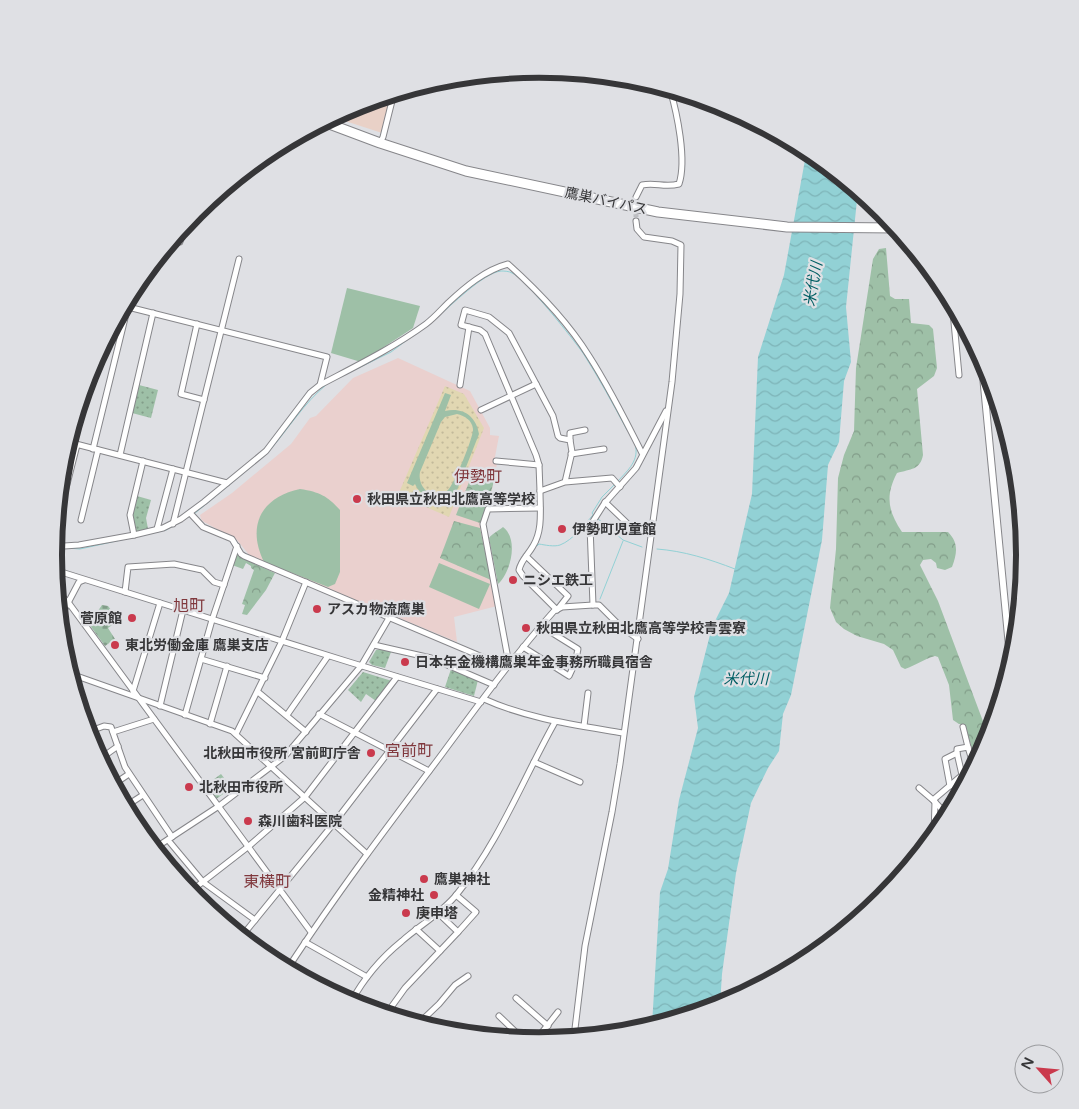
<svg xmlns="http://www.w3.org/2000/svg" width="1079" height="1109" viewBox="0 0 1079 1109" font-family="'Varela Round','Noto Sans JP',sans-serif">
<defs>
<pattern id="grass-dots" width="8" height="8" patternUnits="userSpaceOnUse" patternTransform="scale(1.25)"><rect width="8" height="8" fill="#9ec0a7"/><path d="M2 2h.1M6 6h.1" fill="none" stroke="#829d89" stroke-width="1.8" stroke-linecap="round"/></pattern>
<pattern id="forest-crowns" width="20" height="18" patternUnits="userSpaceOnUse" patternTransform="scale(1.25)"><rect width="20" height="18" fill="#9ec0a7"/><path d="M2 6a3 3 0 1 1 6 0M12 15a3 3 0 1 1 6 0" fill="none" stroke="#829d89"/></pattern>
<pattern id="sand-dots" width="8" height="8" patternUnits="userSpaceOnUse" patternTransform="scale(1.25)"><rect width="8" height="8" fill="#e1d7b2"/><path d="M2 2h.1M6 6h.1" fill="none" stroke="#c2b99a" stroke-width="1.8" stroke-linecap="round"/></pattern>
<pattern id="cemetery-stones" width="16" height="16" patternUnits="userSpaceOnUse" patternTransform="scale(1.25)"><rect width="16" height="16" fill="#9ec0a7"/><path d="M2 7V4a2 2 0 0 1 4 0v3zM10 15v-3a2 2 0 0 1 4 0v3z" fill="#829d89"/></pattern>
<pattern id="water-waves" width="16" height="10" patternUnits="userSpaceOnUse" patternTransform="scale(1.25)"><rect width="16" height="10" fill="#92d1d5"/><path d="M0 5q4-4 8 0t8 0" fill="none" stroke="#7eb4b8"/></pattern>
</defs>
<rect width="100%" height="100%" fill="#dfe0e4"/>
<path fill="#e9d1c7" d="M392,94L382,133L333,117L354,106Z"/>
<path fill="#ead0ce" d="M398,358L470,391L490,428V435L499,436L494,462L497,463L489,505L481,524L497,606L454,617L457,642L250,556L237,540L204,522L201,519L200,515L232,493L291,444L310,418L316,416L353,378Z"/>
<g fill="url(#grass-dots)">
<path d="M139,385L158,390L151,418L132,413Z"/>
<path d="M137,496L151,500L146,518L148,529L136,533L132,515Z"/>
<path d="M382,649L391,652L385,668L372,665L369,662L376,650Z"/>
<path d="M451,669L478,680L474,696L445,687Z"/>
<path d="M363,672L392,681L376,701L366,694L361,702L348,690Z"/>
<path d="M221,774L232,788L216,799L206,785Z"/>
</g>
<g fill="url(#forest-crowns)">
<path d="M886,248L890,296L895,299H909L911,323L929,325L933,329L937,368L934,376L917,389L923,455C920,470 911,469 897,473C885,496 888,511 902,532H948C959,543 957,554 952,567L945,570L937,568L936,563L931,559L923,560L920,565L938,601L987,732L988,741L976,763L966,728L963,724H959L953,720L949,685L938,657L935,656C924,659 916,665 905,669L901,667L893,650L884,644L857,636L844,629L836,622L830,608L836,549L838,478L844,455L854,431L856,368L873,259L879,249Z"/>
<path d="M475,467L495,477L487,507L480,523L456,515Z"/>
<path d="M454,521L480,528L491,580L440,558Z"/>
<path d="M503,527C519,539 511,572 498,584L489,538C493,533 498,531 503,527Z"/>
<path d="M237,550L244,559L275,573L266,590L247,615L242,614L245,605L242,604L254,570L251,568V566L246,563L243,569L232,565Z"/>
</g>
<path fill="url(#sand-dots)" d="M445,386L464,394L484,428L449,517L398,495Z"/>
<path fill="url(#cemetery-stones)" d="M102,605L108,606L119,620L108,628L115,639L105,646L89,624Z"/>
<g fill="#9ec0a7" fill-rule="evenodd">
<path d="M347,288L420,306L413,328L361,362L331,353Z"/>
<path d="M445,393L451,395L445,411C463,407 476,416 479,434L457,490C443,503 423,502 415,484L413,486L407,483ZM457,414C465,416 472,420 473,429C474,436 454,485 448,490C434,503 417,488 420,472L441,422L445,417Z"/>
<path d="M300,489C320,492 327,496 340,510V572L335,584L328,587L264,562C246,525 262,497 300,489Z"/>
<path d="M439,563L490,584L479,609L429,587Z"/>
</g>
<path fill="url(#water-waves)" d="M807,149L860,192L857,200L846,307L851,362L844,381L839,442L828,465L822,540L791,695L783,714L779,751L768,768L751,803L736,873L722,974L720,1005L652,1025L660,892L668,869L679,800L698,728L694,697L712,627L729,593L752,494L758,357L784,275Z"/>
<g fill="none" stroke-linecap="round" stroke-linejoin="round">
<g stroke="#92d1d5" stroke-width="1">
<path d="M436,318C451,306 483,273 501,271C503,271 509,271 512,273C525,278 573,339 583,353C599,378 613,404 627,430"/>
<path d="M336,379L391,352L411,337"/>
<path d="M270,450C289,428 304,403 326,385"/>
<path d="M618,481C628,470 640,460 635,444"/>
<path d="M194,514L264,456"/>
<path d="M594,516L592,513L602,497L615,484"/>
<path d="M597,518L623,540L642,547"/>
<path d="M55,546L61,548"/>
<path d="M537,546L539,544C545,545 554,547 560,545C573,540 584,525 593,515"/>
<path d="M68,548L80,549L166,530L190,516"/>
<path d="M657,549C684,551 709,559 735,569"/>
<path d="M600,599L623,541"/>
</g>
<path stroke="#bdbec2" stroke-width="5" stroke-dasharray="5 2.5" stroke-linecap="butt" d="M636,197V221"/>
<defs>
<g id="minor">
<path d="M380,143L383,137L394,93"/>
<path d="M636,197L642,185C656,182 664,188 679,184C687,160 677,113 670,89"/>
<path d="M180,242L184,225"/>
<path d="M952,301L959,375"/>
<path d="M124,306L327,357L320,385"/>
<path d="M197,324L181,394L204,400"/>
<path d="M460,385L469,327"/>
<path d="M481,410L536,384"/>
<path d="M570,440V433L585,430"/>
<path d="M68,442L227,483"/>
<path d="M70,443L77,414"/>
<path d="M93,449L128,306"/>
<path d="M571,454L604,449"/>
<path d="M120,455L153,313"/>
<path d="M496,461L539,465"/>
<path d="M565,482L572,452L570,440L560,438L558,436L553,416L509,333L489,317L465,310L461,325L480,330L485,334L536,455L539,465L540,491L565,482L612,478L620,487"/>
<path d="M605,502L629,525"/>
<path d="M61,508L77,445"/>
<path d="M190,513L203,527L232,539L241,554L244,556L506,667"/>
<path d="M81,520L98,450"/>
<path d="M173,524L239,259"/>
<path d="M157,529L173,469"/>
<path d="M134,535L130,515L143,461"/>
<path d="M55,543L64,546L79,545L134,535L163,528L181,519L204,502L266,451L310,393L320,385C356,366 393,348 426,324C434,318 441,310 448,303C465,287 485,270 508,264C538,291 568,322 589,356C609,387 626,421 642,453"/>
<path d="M526,556L568,596L557,610L523,576L519,570C521,560 528,555 533,546C543,530 540,510 540,491"/>
<path d="M58,571L349,662L481,702"/>
<path d="M57,592L68,602L311,932"/>
<path d="M125,592L128,567L174,564L202,570L214,582L224,585"/>
<path d="M593,605L590,526L604,504L636,468L666,411"/>
<path d="M60,618L79,582L84,580"/>
<path d="M374,645L431,658L494,685"/>
<path d="M523,647L569,676L575,663L578,649L541,626"/>
<path d="M201,659L265,678"/>
<path d="M509,664L483,524L488,509L540,508"/>
<path d="M71,674L232,731L367,854"/>
<path d="M133,691L160,603"/>
<path d="M258,692L306,732"/>
<path d="M484,699C528,719 576,725 623,733"/>
<path d="M160,706L183,610"/>
<path d="M319,714L429,771"/>
<path d="M185,715L212,620L237,546"/>
<path d="M287,715L328,656"/>
<path d="M210,724L227,666"/>
<path d="M584,726L588,693"/>
<path d="M963,727L968,747"/>
<path d="M88,732L104,726L111,727L125,767L172,837"/>
<path d="M113,732L154,719"/>
<path d="M236,734L282,641L306,582"/>
<path d="M957,753V749L968,747L974,767"/>
<path d="M100,759L118,746"/>
<path d="M534,762L580,782"/>
<path d="M114,784L129,774"/>
<path d="M950,786L945,759L957,753L962,775"/>
<path d="M919,788L933,800L948,816"/>
<path d="M933,800L973,766"/>
<path d="M126,806L143,795"/>
<path d="M933,826H942"/>
<path d="M934,836L935,802"/>
<path d="M168,840L203,882L255,920"/>
<path d="M155,848L219,806L285,756L361,666L389,618"/>
<path d="M191,891L249,846L305,797L397,677"/>
<path d="M456,895L476,912L458,932"/>
<path d="M416,929L440,951"/>
<path d="M242,936L334,823L437,689"/>
<path d="M305,942L367,977"/>
<path d="M288,968C335,896 387,827 439,758C476,708 512,658 554,611L562,607L593,605H599L621,627L638,639"/>
<path d="M516,998L548,1026"/>
<path d="M351,1002C364,978 381,958 402,941C420,925 442,913 457,894C499,842 523,779 555,722"/>
<path d="M387,1013L405,988L458,932L438,913"/>
<path d="M499,1016L523,1039"/>
<path d="M419,1023L439,1004L455,985L468,976"/>
<path d="M574,1037L585,946L612,812L620,764L672,382L680,294L681,245L672,241L644,237L637,229L636,221"/>
<path d="M536,1040L558,1012"/>
</g>
<path id="tertiary" d="M981,355L1011,667"/>
<path id="trunk" d="M324,122L380,143L466,171L658,212L787,227L897,228"/>
</defs>
<use href="#minor" stroke="#86868a" stroke-width="7"/>
<use href="#tertiary" stroke="#86868a" stroke-width="8"/>
<use href="#trunk" stroke="#86868a" stroke-width="11"/>
<use href="#minor" stroke="#fff" stroke-width="5"/>
<use href="#tertiary" stroke="#fff" stroke-width="6"/>
<use href="#trunk" stroke="#fff" stroke-width="9"/>
</g>
<g fill="#ca3a4d" stroke="#dfe0e4" stroke-width="2">
<circle cx="357" cy="499" r="5"/>
<circle cx="562" cy="529" r="5"/>
<circle cx="513" cy="580" r="5"/>
<circle cx="317" cy="609" r="5"/>
<circle cx="132" cy="618" r="5"/>
<circle cx="526" cy="628" r="5"/>
<circle cx="115" cy="645" r="5"/>
<circle cx="405" cy="662" r="5"/>
<circle cx="371" cy="753" r="5"/>
<circle cx="189" cy="787" r="5"/>
<circle cx="248" cy="821" r="5"/>
<circle cx="424" cy="879" r="5"/>
<circle cx="434" cy="895" r="5"/>
<circle cx="406" cy="913" r="5"/>
</g>
<g text-anchor="middle" dominant-baseline="central" stroke-width="4.5" stroke-linejoin="round" paint-order="stroke">
<g font-size="14" fill="#363638" stroke="#dfe0e4">
<text transform="translate(606 201) rotate(12)">鷹巣バイパス</text>
</g>
<g font-size="14" font-weight="bold" fill="#363638" stroke="#dfe0e4" text-anchor="start">
<text x="367" y="499">秋田県立秋田北鷹高等学校</text>
<text x="572" y="529">伊勢町児童館</text>
<text x="523" y="580">ニシエ鉄工</text>
<text x="327" y="609">アスカ物流鷹巣</text>
<text x="122" y="618" text-anchor="end">菅原館</text>
<text x="536" y="628">秋田県立秋田北鷹高等学校青雲寮</text>
<text x="125" y="645">東北労働金庫 鷹巣支店</text>
<text x="415" y="662">日本年金機構鷹巣年金事務所職員宿舎</text>
<text x="361" y="753" text-anchor="end">北秋田市役所 宮前町庁舎</text>
<text x="199" y="787">北秋田市役所</text>
<text x="258" y="821">森川歯科医院</text>
<text x="434" y="879">鷹巣神社</text>
<text x="424" y="895" text-anchor="end">金精神社</text>
<text x="416" y="913">庚申塔</text>
</g>
<g font-size="15" font-style="italic" fill="#005e63" stroke="#dfe0e4">
<text transform="translate(813 284) rotate(-80)">米代川</text>
<text x="746" y="679">米代川</text>
</g>
<g font-size="16" fill="#80383d" stroke="#dfe0e4">
<text x="478" y="477">伊勢町</text>
<text x="189" y="606">旭町</text>
<text x="409" y="751">宮前町</text>
<text x="267" y="882">東横町</text>
</g>
</g>
<path d="M0 0H1079V1109H0ZM62 555a477 477 0 1 1 954 0a477 477 0 1 1-954 0Z" fill="#dfe0e4" fill-rule="evenodd"/>
<path fill="none" stroke="#363638" stroke-width="6" d="M62 555a477 477 0 1 1 954 0a477 477 0 1 1-954 0Z"/>
<g transform="translate(1039 1069) rotate(297)"><circle r="24" fill="#dfe0e4" stroke="#9b9c9f"/>
<path d="M0-4L9 19L0 12L-9 19Z" fill="#ca3a4d"/>
<text y="-8" font-size="14" font-weight="bold" text-anchor="middle" fill="#363638">N</text>
</g>
</svg>
